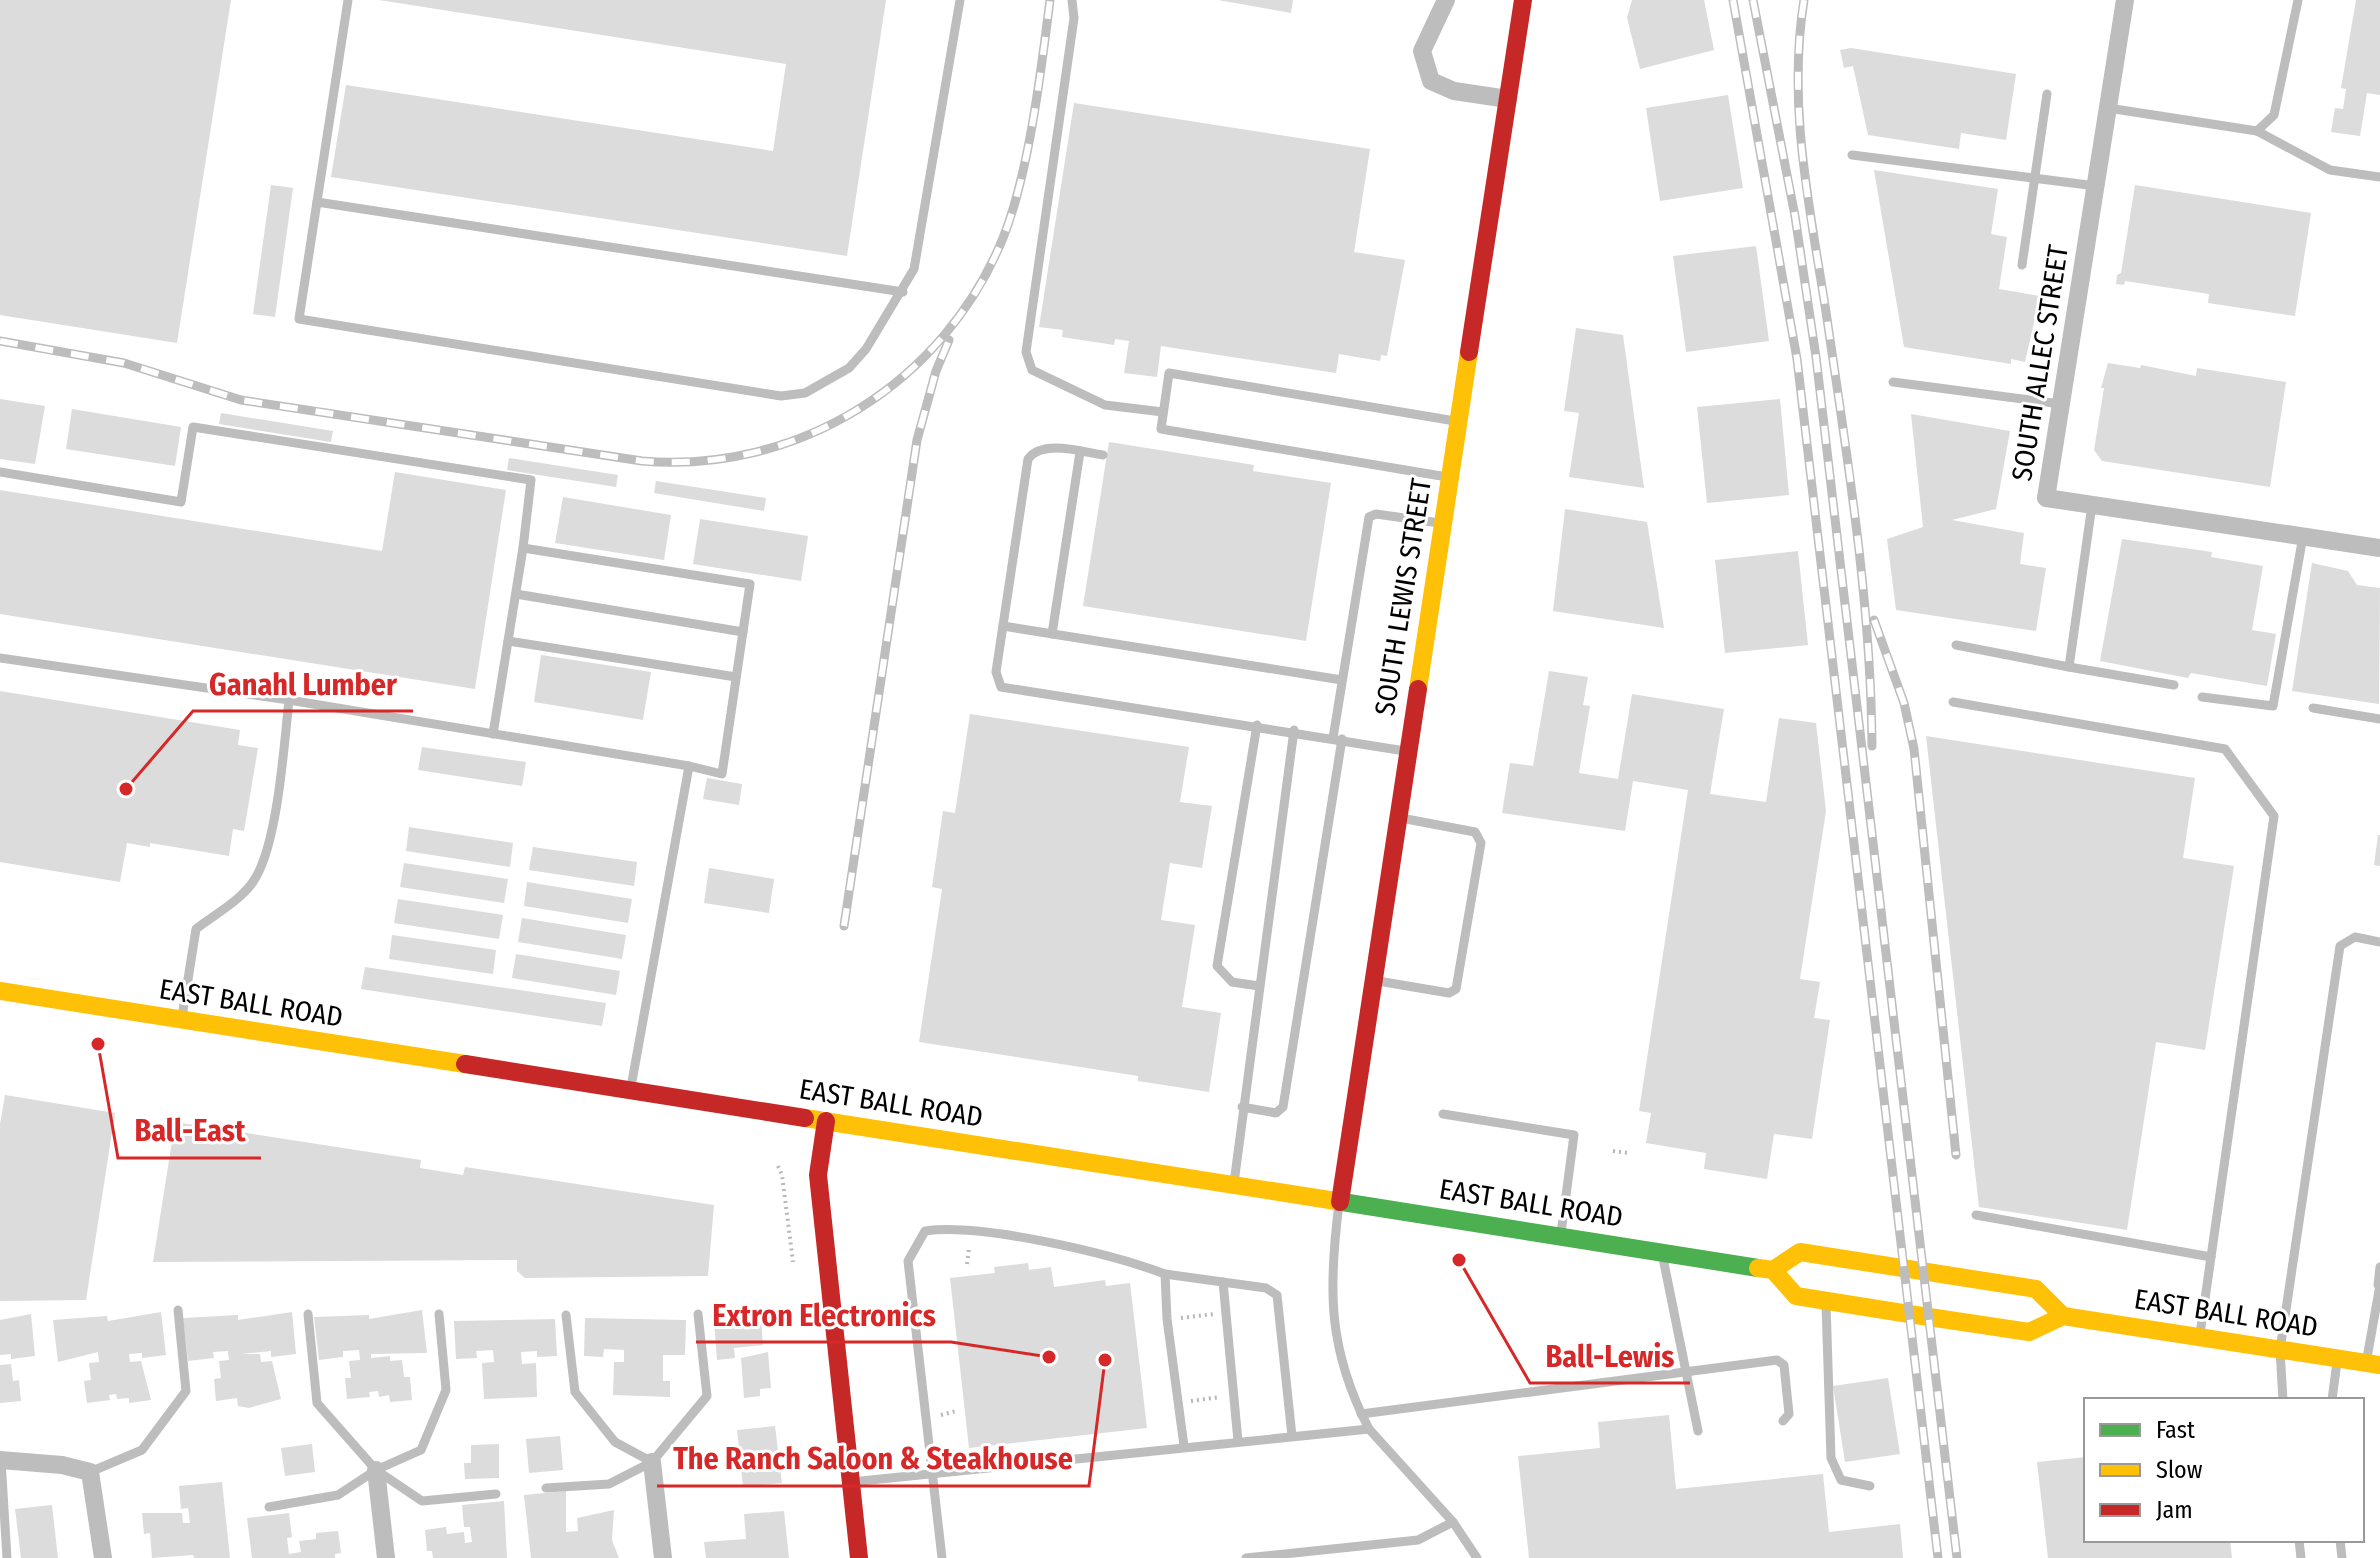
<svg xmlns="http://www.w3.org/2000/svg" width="2380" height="1558" viewBox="0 0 2380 1558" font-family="'Fira Sans Condensed',sans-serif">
<rect width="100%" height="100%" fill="#fff"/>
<g fill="#dcdcdc">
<path d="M0,0H231L177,343L0,315Z"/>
<path d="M379,0H886L847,256L331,177L346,85L773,151L786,64Z"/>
<path d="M1218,0H1293L1291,13Z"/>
<path d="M1632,0H1704L1714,50L1640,69L1627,18Z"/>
<path d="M2356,0H2380V95L2367,93L2360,136L2331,132L2335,108L2343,109L2346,89L2341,88Z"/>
<path d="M1851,48L2016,74L2006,140L1961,133L1959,149L1868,135L1853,66L1844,68L1840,50Z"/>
<path d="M1728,95L1743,188L1660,201L1646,108Z"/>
<path d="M1074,103L1370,149L1354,252L1405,260L1387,356L1381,355L1380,361L1339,354L1336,373L1161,346L1157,377L1124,373L1129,341L1115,339L1114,345L1062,337L1063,330L1039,327Z"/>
<path d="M1874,170L1998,189L1991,234L2007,237L1999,289L2040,296L2025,362L2011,359V364L1904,347Z"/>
<path d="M271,185L293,188L275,317L253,314Z"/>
<path d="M2135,185L2311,213L2295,316L2208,303L2209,294L2125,281L2124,285L2116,284L2117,275L2121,273Z"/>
<path d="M1756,246L1769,341L1686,352L1673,256Z"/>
<path d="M1576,328L1623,335L1644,488L1569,477L1579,413L1564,411Z"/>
<path d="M2108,363L2140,368L2141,365L2196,376L2197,368L2286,382L2270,487L2102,461L2094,450L2104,388H2101Z"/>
<path d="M0,399L45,406L35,464L0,459Z"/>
<path d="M1780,399L1789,495L1707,503L1697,407Z"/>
<path d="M72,409L181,427L175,466L66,449Z"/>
<path d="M221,413L333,431L331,442L219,424Z"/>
<path d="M1911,414L2010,431L1996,509L1952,520L2024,533L2020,564L2046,568L2036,631L1896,610L1887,539L1923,527Z"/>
<path d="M1109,442L1254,465L1253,471L1331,483L1306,641L1083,606Z"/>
<path d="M509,458L618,475L616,487L507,470Z"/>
<path d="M395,472L506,490L475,689L0,614V490L382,551Z"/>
<path d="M656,481L766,498L764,511L654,493Z"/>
<path d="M563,497L671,515L664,560L555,543Z"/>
<path d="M1565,509L1647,522L1664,628L1553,611Z"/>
<path d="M700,519L808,536L801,581L693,564Z"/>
<path d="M2122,539L2212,552L2211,557L2263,566L2252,630L2276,634L2267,686L2191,673L2188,678L2100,661Z"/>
<path d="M1798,551L1808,645L1725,653L1715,560Z"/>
<path d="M2312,563L2348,571L2357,585L2380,588L2379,704L2292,691Z"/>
<path d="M541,655L651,672L643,720L534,702Z"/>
<path d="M1549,671L1588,677L1583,705L1590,706L1579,773L1618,779L1632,694L1724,709L1710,794L1766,802L1779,718L1816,723L1826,811L1800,979L1820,982L1814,1018L1830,1020L1812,1139L1774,1134L1767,1179L1704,1169L1706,1153L1646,1143L1651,1113L1639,1111L1688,790L1633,781L1625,831L1502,813L1510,763L1533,766Z"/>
<path d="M0,691L240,730L238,745L258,748L244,831L233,829L229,856L150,843V847L127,843L120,882L0,862Z"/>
<path d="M970,714L1189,747L1180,802L1212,806L1202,868L1170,863L1161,920L1195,925L1182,1007L1221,1013L1209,1092L1138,1081V1076L919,1042L942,889L932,887L943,811L955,813Z"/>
<path d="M1926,736L2195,778L2183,858L2234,866L2205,1050L2156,1042L2127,1230L1979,1207Z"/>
<path d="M422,747L526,762L522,786L418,770Z"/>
<path d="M707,778L742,784L739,805L703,799Z"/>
<path d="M409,827L513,843L510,867L406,851Z"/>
<path d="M2378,835H2380V866L2374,865Z"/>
<path d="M533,847L637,862L634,886L529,870Z"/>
<path d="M404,863L508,879L504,903L400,887Z"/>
<path d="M709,868L774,879L769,913L704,903Z"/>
<path d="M527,882L632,899L628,923L524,906Z"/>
<path d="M398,899L503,915L499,939L394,923Z"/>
<path d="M522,918L626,935L622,959L518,942Z"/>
<path d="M392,935L496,950L493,974L389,959Z"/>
<path d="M516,954L620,971L616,995L512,978Z"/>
<path d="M365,967L606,1003L602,1026L361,989Z"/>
<path d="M5,1095L115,1113L86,1300L0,1301V1124Z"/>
<path d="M175,1122L421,1160L420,1168L463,1175L465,1167L714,1205L708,1276L525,1278L517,1271V1260L153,1262Z"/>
<path d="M1028,1263L1029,1270L1051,1267L1054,1287L1105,1280L1106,1286L1130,1283L1147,1428L969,1448L950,1278L995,1273L994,1267Z"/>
<path d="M422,1310L427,1353L371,1354V1358L390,1356V1361L402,1360L404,1377H410L412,1400L390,1402L389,1395L379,1397L378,1391L369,1392L370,1397L347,1399L345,1378H351L349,1361L360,1360L359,1350L343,1351V1357L319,1360L314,1317L369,1315V1319Z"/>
<path d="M161,1312L166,1355L142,1358V1353L129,1354L130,1362L141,1361L151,1400L129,1403V1398L117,1399L116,1394L109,1395L110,1400L87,1403L84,1381L91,1380L89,1363L99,1362L98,1352L58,1362L53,1320L107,1316L108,1321Z"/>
<path d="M292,1312L296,1354L271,1357V1351L241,1354H260L261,1362L272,1361L281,1399L249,1408L238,1406L237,1398L216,1401L214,1379L221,1378L219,1361L229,1360L228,1351L213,1352L214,1358L188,1361L183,1318L238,1315V1320Z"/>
<path d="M31,1314L35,1356L11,1359V1354L0,1355V1320Z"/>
<path d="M585,1318L686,1320L685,1355H663V1381H670V1397L613,1395L614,1362H624V1350L604,1349L603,1357L584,1356Z"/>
<path d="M761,1318L763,1345L734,1348L735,1358L717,1360L714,1322Z"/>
<path d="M555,1319L557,1356L537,1357V1351L521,1352L522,1364L536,1363L537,1397L484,1399L482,1363L494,1362L493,1350L476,1351L477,1358L456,1359L454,1321Z"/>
<path d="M768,1352L771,1388L760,1389V1396L744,1398L741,1358Z"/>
<path d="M11,1364L13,1381L19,1380L21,1401L0,1403V1365Z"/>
<path d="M1888,1378L1900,1454L1845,1462L1833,1386Z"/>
<path d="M1669,1415L1676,1489L1823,1474L1829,1532L1900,1524L1903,1558H1529L1518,1456L1600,1448L1598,1422Z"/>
<path d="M775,1426L782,1483L743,1487L737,1430Z"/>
<path d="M560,1436L563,1470L529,1473L526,1439Z"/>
<path d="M312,1444L315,1472L285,1476L281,1448Z"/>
<path d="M499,1444V1478L465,1479L464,1463H471V1445Z"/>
<path d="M2086,1457V1540H2230L2232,1558H2048L2037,1462Z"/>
<path d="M222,1482L230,1558H194L193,1555L152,1558L150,1533L144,1534L142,1513H182L183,1523H190L188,1508L181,1509L179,1486Z"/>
<path d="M566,1491V1532L578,1531L577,1518L614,1510L612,1540L619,1558H531L524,1495Z"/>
<path d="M504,1501L507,1558H433L432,1551H427L425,1530L446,1527L447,1534L464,1532L465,1543L472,1542L470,1527H464L462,1505Z"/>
<path d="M52,1505L58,1558H21L15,1509Z"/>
<path d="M784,1511L789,1558H706L704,1542L746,1539L744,1514Z"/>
<path d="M289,1513L292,1537L287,1538L289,1554L301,1552L299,1541L316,1539V1533L338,1531L341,1553L335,1554V1558H252L247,1518Z"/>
</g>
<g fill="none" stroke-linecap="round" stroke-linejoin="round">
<g stroke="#b8b8b8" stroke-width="4" stroke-dasharray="2 4" stroke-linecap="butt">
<path d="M1613,1151L1629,1153"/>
<path d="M778,1166L782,1175L793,1262"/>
<path d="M967,1264L969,1248"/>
<path d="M1181,1318L1214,1314"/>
<path d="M1191,1401L1220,1397"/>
<path d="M941,1415L956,1411"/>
</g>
<g stroke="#bdbdbd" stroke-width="9">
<path d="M348,0L299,319L781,396L805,393L849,368L866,349L914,269L960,0"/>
<path d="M1072,0L1074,18L1026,352L1032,370L1105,405L1163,412"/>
<path d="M2108,108L2257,131L2274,115L2298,0"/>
<path d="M2257,131L2330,170L2380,177"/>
<path d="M1852,155L2096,186"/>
<path d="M317,202L903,292"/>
<path d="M2022,265L2047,94"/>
<path d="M1893,382L2061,404"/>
<path d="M1103,455C1082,452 1043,439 1028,459L996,672L1001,687L1405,751"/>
<path d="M0,472L181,502L193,427L531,480L523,548L750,584L722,774L689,766L631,1087"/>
<path d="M1447,477L1161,429L1169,373L1455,421"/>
<path d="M2092,505L2069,667L2174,685"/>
<path d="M516,594L743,632"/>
<path d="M1003,626L1342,680"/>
<path d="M1052,634L1080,452"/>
<path d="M508,641L736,677"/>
<path d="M1956,645L2069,667"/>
<path d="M0,658L289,700C284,745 278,839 256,877C244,899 215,914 196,929L182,1017"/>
<path d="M2202,697L2273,706L2303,536"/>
<path d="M289,700L689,766"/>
<path d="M1953,702L2225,749L2274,816L2200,1334"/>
<path d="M2313,708L2380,719"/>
<path d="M1257,725L1217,966L1232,982L1259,986"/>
<path d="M493,734L523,548"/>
<path d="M1333,738L1369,517L1376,514L1440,523"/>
<path d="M1378,981L1449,993L1456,989L1481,843L1475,832L1401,818"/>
<path d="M1242,1107L1276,1113L1283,1107L1342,739"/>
<path d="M1443,1114L1574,1135L1561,1233"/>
<path d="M1234,1183L1294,730"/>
<path d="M1339,1204C1328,1290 1328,1350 1369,1429L1453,1522L1477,1558"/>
<path d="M1976,1215L2211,1257"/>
<path d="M1663,1258L1698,1431"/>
<path d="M1165,1274L1266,1288L1277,1295L1292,1436"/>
<path d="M1223,1282L1238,1441"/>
<path d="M2378,1285L2380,1267"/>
<path d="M1826,1304L1831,1458L1841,1480L1870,1486"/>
<path d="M308,1314L317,1403L376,1470L422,1501L496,1494"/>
<path d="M566,1315L575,1392L615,1442L652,1462"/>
<path d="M2367,1358L2380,1285"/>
<path d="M2283,1400L2280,1350L2340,946L2355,937L2380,942"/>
<path d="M2332,1400L2337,1362"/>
<path d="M1361,1414L1777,1360L1784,1365L1789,1414L1783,1421"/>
<path d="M1,1460L7,1558"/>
<path d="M90,1472L142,1450L186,1391L178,1310"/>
<path d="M851,1482L1369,1429"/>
<path d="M546,1488L609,1484L652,1462L707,1396L698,1314"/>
<path d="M269,1507L338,1495L376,1470L421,1450L446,1390L439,1314"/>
<path d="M2299,1540L2301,1558"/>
<path d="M2340,1540L2342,1558"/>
<path d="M942,1558L908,1261L925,1231C982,1223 1109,1253 1165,1274L1167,1319L1184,1446"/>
<path d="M1246,1558L1418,1540L1453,1522"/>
</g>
<g stroke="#bdbdbd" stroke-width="18">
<path d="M1446,0L1422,51L1431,81L1454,91L1508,99"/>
<path d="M2125,0L2046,498L2380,548"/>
<path d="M0,1460L62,1465L90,1472L103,1558"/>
<path d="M652,1462L663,1558"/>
<path d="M376,1470L386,1558"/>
</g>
<path stroke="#4caf50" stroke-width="18" d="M1336,1201L1758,1268"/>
<g stroke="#ffc107" stroke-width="18">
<path d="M1418,689L1469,352"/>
<path d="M0,991L465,1064"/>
<path d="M805,1118L1336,1201"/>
<path d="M1758,1268L1773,1270L1796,1296L1909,1314L2029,1332L2063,1316L2380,1365"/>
<path d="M1773,1270L1800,1252L2036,1289L2063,1316"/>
</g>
<g stroke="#c62828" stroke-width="18">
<path d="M1469,352L1523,0"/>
<path d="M465,1064L805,1118"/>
<path d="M826,1121L818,1175L859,1558"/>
<path d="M1340,1202L1418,689"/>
</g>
<defs>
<g id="rail">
<path d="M1733,0L1797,359L1938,1558"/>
<path d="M1753,0L1795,216L1816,357L1957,1558"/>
<path d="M1804,0C1787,106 1810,208 1826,312C1847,456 1871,601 1872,746"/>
<path d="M0,341L124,363L241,400L642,461C798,474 944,383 1003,238C1029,173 1041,71 1050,0"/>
<path d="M1874,620L1904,703L1914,749L1956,1155"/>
<path d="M844,926L917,440L936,371L949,340"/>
</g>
</defs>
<use href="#rail" stroke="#bdbdbd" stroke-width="9"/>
<use href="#rail" stroke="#fff" stroke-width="6" stroke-dasharray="18" stroke-linecap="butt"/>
</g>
<g text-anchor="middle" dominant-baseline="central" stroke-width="6" stroke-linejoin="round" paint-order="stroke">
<g font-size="28" fill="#000" stroke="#fff">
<text transform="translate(2040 363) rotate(-81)">SOUTH ALLEC STREET</text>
<text transform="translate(1403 597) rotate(-81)">SOUTH LEWIS STREET</text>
<text transform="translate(251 1003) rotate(9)">EAST BALL ROAD</text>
<text transform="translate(891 1103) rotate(9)">EAST BALL ROAD</text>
<text transform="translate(1531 1203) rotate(9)">EAST BALL ROAD</text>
<text transform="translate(2226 1313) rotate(9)">EAST BALL ROAD</text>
</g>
</g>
<path fill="none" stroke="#d62828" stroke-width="3" d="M126 789L193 711H413M98 1044L118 1158H261M1049 1357L951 1342H696M1459 1260L1530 1383H1690M1105 1360L1089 1486H657"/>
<g fill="#d62828" stroke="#fff" stroke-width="3">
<circle cx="126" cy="789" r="8"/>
<circle cx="98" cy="1044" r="8"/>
<circle cx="1049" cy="1357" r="8"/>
<circle cx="1459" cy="1260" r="8"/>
<circle cx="1105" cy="1360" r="8"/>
</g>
<g font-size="30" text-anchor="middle" font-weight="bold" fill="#d62828" stroke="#fff" stroke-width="6" stroke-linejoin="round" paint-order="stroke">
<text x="303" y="695">Ganahl Lumber</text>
<text x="190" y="1141">Ball-East</text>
<text x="824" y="1326">Extron Electronics</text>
<text x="1610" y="1367">Ball-Lewis</text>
<text x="873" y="1469">The Ranch Saloon &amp; Steakhouse</text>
</g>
<rect x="2084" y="1398" width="280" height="144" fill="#ffffff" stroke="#999999" stroke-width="2"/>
<rect x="2100" y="1424" width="40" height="12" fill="#4caf50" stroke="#999999" stroke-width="2"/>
<text x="2156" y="1438" font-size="24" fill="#000000">Fast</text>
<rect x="2100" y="1464" width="40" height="12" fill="#ffc107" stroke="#999999" stroke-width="2"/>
<text x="2156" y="1478" font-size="24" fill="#000000">Slow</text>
<rect x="2100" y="1504" width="40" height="12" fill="#c62828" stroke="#999999" stroke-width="2"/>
<text x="2156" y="1518" font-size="24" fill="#000000">Jam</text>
</svg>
